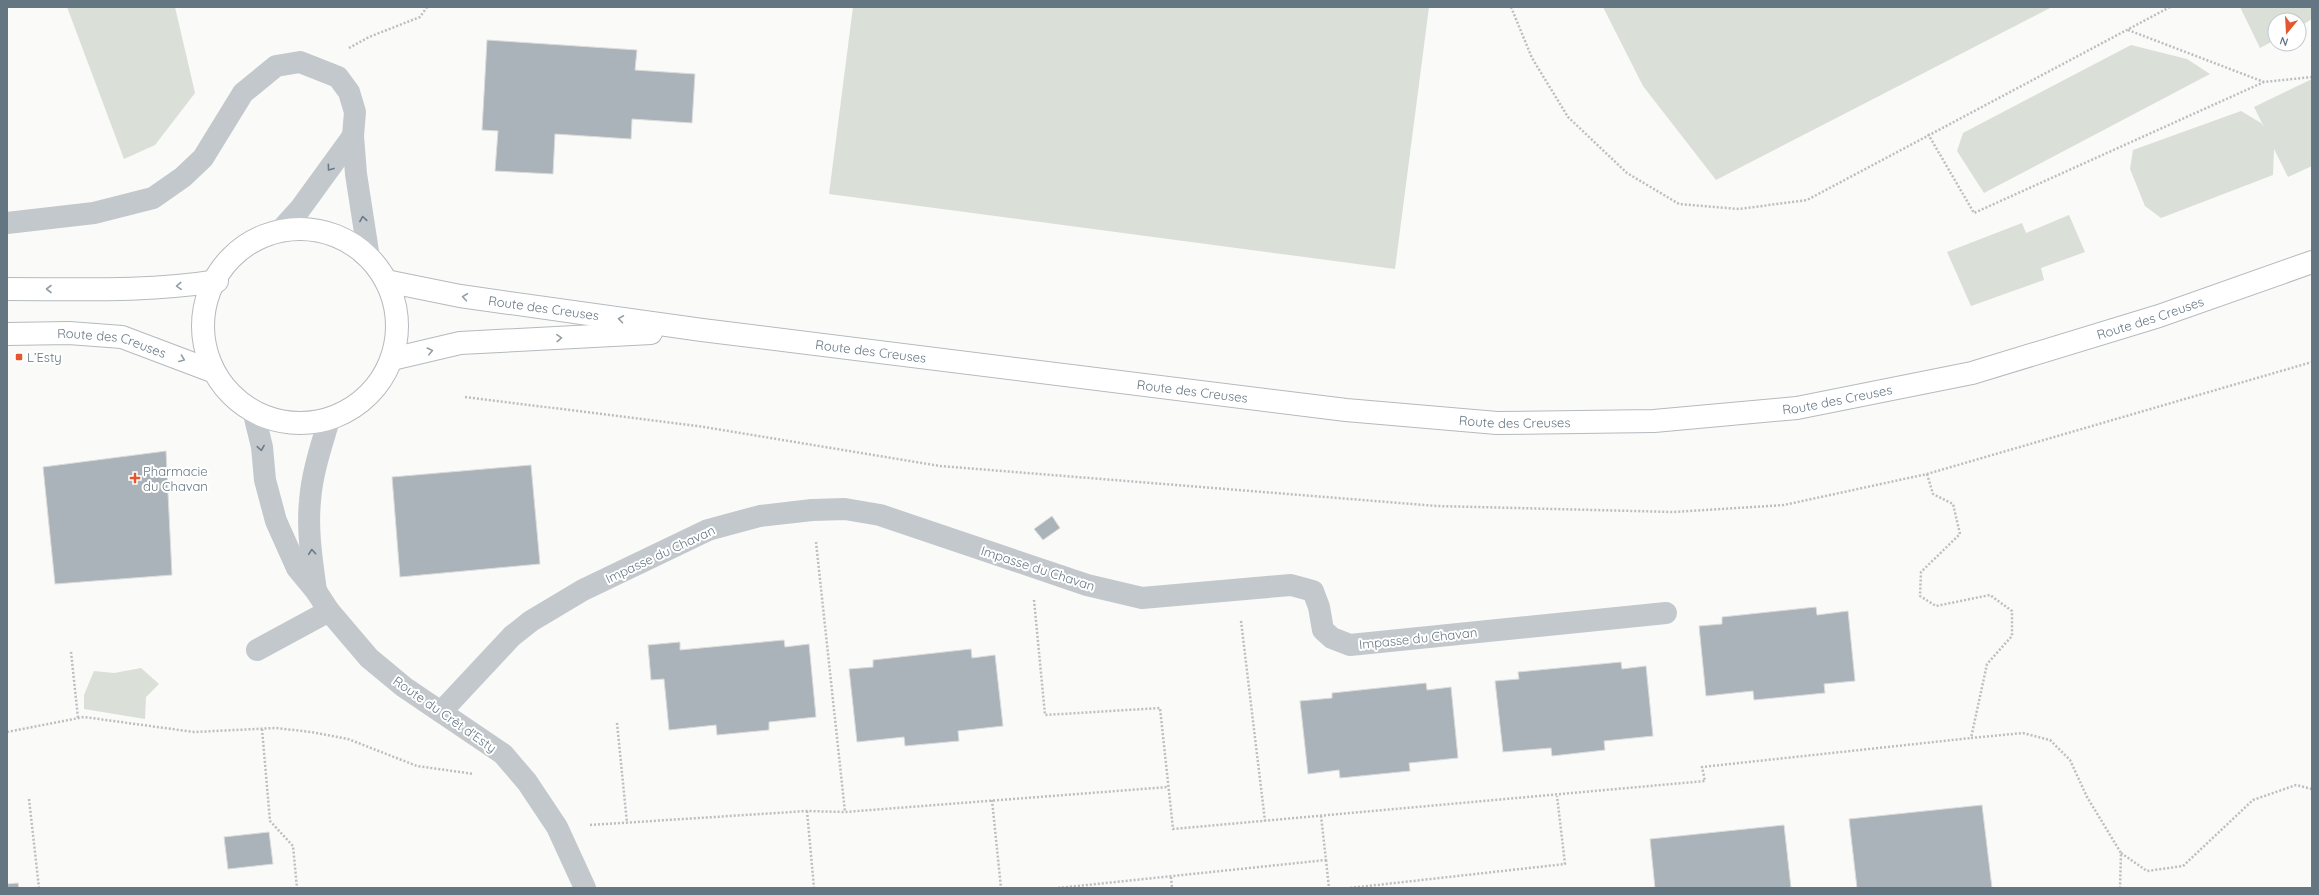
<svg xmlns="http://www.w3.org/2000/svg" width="2319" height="895" viewBox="0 0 2319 895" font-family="Quicksand,sans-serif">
<rect width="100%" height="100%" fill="#fafaf8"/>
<g fill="#dadfd7">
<path d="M67,7H175L195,93L155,145L124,159Z"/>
<path d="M853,7H1429L1395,269L829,194Z"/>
<path d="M1603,7H2052L1716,180L1643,86Z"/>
<path d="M2240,7H2312V19L2299,27V20H2275V40L2260,48Z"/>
<path d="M2131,45L2187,59L2210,74L1984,193L1957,151L1963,133Z"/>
<path d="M2312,79V166L2288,177L2274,149L2273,175L2161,218L2145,206L2130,169L2133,150L2241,111L2261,123L2264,127L2254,107Z"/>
<path d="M2069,215L2085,252L2041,268L2044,280L1971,306L1947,252L2022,223L2026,233Z"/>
<path d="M141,668L159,684L146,697L145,719L84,709V695L94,671L114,673Z"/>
</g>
<g fill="#aab3b9" stroke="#dcdcda">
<path d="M487,40L637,50L635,70L695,74L692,123L632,119L631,139L555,134L553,174L495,171L498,131L482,130Z"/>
<path d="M166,451L172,575L55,584L43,467Z"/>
<path d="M531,465L540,564L400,577L392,477Z"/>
<path d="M1052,516L1060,528L1043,540L1034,529Z"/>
<path d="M1816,607L1817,615L1848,611L1855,681L1824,684L1825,693L1754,700L1753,691L1706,696L1699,626L1722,624V617Z"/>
<path d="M784,640L785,647L809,644L816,717L769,722V730L717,735L716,725L669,730L664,679L651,680L648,645L680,642V650Z"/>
<path d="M971,649L972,658L995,655L1003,726L958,731L959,741L905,746L904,737L857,742L849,669L873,667V660Z"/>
<path d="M1621,662L1622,669L1646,666L1653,736L1604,741L1605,750L1552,756L1551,748L1503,752L1495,681L1519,679L1518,672Z"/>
<path d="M1426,683L1427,690L1451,687L1458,758L1409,763L1410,771L1340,778L1339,770L1308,774L1300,701L1332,698V693Z"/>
<path d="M1982,805L1992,888H1857L1849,819Z"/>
<path d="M1784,825L1791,888H1655L1650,839Z"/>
<path d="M269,832L273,864L228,869L224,837Z"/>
<path d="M18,883L19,888H7V884Z"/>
</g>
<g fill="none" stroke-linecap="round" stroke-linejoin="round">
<defs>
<g id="major">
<circle cx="300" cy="326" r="97"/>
<path id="s1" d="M386,281L460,296L702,330L1346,410L1497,423L1654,421L1797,408L1972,373L2159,316L2312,262"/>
<path d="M7,289C77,289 148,292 217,281"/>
<path id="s2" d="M7,334L69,333L122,337L212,371"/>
<path d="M392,359L460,343L651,333"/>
</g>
</defs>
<use href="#major" stroke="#b5babe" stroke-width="24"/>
<g stroke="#bbbfc2" stroke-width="2.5" stroke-dasharray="2 2" stroke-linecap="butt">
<path d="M1511,7L1532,58L1568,117L1627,173L1679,204L1739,209L1807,200L2170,7"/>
<path d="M2128,30L2264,82"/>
<path d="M349,48L369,37L420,17L427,7"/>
<path d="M1928,134L1974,213L2264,82L2312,77"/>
<path d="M465,397L698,426L940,466L1437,506L1673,512L1784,505L1927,474L2312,362"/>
<path d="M1927,474L1933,494L1953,504L1960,534L1921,572L1920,596L1936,606L1990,595L2012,611V636L1987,664L1971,738L2023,733L2050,740L2070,760L2087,797L2121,853L2120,888"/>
<path d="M816,542L845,812"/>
<path d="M1034,600L1045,715L1160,708L1173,829L1705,781L1702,767L1971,738"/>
<path d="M1241,621L1265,821"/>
<path d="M71,652L78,718"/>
<path d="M617,723L627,823"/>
<path d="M262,729L270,821L293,846L297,888"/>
<path d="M7,732L84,717L194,732L276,728L311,732L348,739L417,766L474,774"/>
<path d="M29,799L39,888"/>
<path d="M992,800L1001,888"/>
<path d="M807,811L814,888"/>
<path d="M590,825L807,811L845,812L1168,787"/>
<path d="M2121,853L2147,871L2183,866L2253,800L2296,785L2312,789"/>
<path d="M1326,860L1329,888"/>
<path d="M1171,877L1172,888"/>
<path d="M1058,888L1326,860L1321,816"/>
<path d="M1350,888L1565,864L1557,796"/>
</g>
<g stroke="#c3c8cc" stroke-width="22">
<path d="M7,223L94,213L153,198L183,177L203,158L243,93L276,66L300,62L338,77L349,92L355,112L353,136L356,174L369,258"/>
<path d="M281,230L300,209L353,136"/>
<path d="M253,410L262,447L265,480L276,521L297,568L316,591L329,611L369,658L404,687L503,754L527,782L557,827L585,888"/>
<path d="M316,591C312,561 307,531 310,501C312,473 321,447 329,420"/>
<path d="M257,650L329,611"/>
<path d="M441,712L512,636L531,621L583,590L708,530L760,516L812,510L845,509L880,515L1087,585L1142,598L1291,585L1313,591L1319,607L1323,630L1332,638L1350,645L1666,613"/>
</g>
<use href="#major" stroke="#fff" stroke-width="22"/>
</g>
<defs><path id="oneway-chevron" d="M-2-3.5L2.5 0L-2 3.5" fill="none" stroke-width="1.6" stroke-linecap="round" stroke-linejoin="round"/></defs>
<g stroke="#6a7a87">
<use href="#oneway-chevron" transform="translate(330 168) rotate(126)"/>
<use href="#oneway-chevron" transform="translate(363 219) rotate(-99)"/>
<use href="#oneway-chevron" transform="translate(261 448) rotate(81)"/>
<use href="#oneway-chevron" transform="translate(312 552) rotate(-95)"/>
</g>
<g stroke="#939fa8">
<use href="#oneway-chevron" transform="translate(179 286) rotate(177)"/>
<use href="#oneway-chevron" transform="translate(49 289) rotate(-180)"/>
<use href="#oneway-chevron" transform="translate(465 297) rotate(-172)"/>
<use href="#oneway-chevron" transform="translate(621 319) rotate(-172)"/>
<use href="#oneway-chevron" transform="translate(559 338) rotate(-3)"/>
<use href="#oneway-chevron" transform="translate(430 351) rotate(-13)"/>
<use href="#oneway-chevron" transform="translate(182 359) rotate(21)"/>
</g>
<g fill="#e4572e" stroke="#fff" stroke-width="1.5">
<rect x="15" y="353" width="8" height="8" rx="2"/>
<path d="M133 472h4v4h4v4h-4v4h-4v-4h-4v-4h4z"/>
</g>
<g text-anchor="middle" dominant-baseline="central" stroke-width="4" stroke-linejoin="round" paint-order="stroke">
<g font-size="13" fill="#657683" stroke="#fff">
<text stroke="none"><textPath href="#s1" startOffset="160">Route des Creuses</textPath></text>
<text stroke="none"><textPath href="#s1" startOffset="1786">Route des Creuses</textPath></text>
<text stroke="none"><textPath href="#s2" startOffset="106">Route des Creuses</textPath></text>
<text stroke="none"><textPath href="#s1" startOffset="490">Route des Creuses</textPath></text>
<text stroke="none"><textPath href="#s1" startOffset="814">Route des Creuses</textPath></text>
<text stroke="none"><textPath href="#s1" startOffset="1462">Route des Creuses</textPath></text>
<text stroke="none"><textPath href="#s1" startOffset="1138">Route des Creuses</textPath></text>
<text transform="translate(660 554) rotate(-25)">Impasse du Chavan</text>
<text transform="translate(1038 568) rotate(18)">Impasse du Chavan</text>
<text transform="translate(1418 638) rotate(-6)">Impasse du Chavan</text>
<text transform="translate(445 714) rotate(35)">Route du Crêt d'Esty</text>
</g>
<g font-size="13" fill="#657683" stroke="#fff" text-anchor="start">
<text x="27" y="357">L’Esty</text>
<text x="143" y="471">Pharmacie<tspan x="143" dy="15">du Chavan</tspan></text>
</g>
</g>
<rect width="2319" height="895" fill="none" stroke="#657683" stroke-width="16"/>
<g transform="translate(2287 32) rotate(198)"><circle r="19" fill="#ffffff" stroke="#c1c8cd"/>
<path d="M0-3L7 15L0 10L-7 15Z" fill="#e4572e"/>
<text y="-6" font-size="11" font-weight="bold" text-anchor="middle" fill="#657683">N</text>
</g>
</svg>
